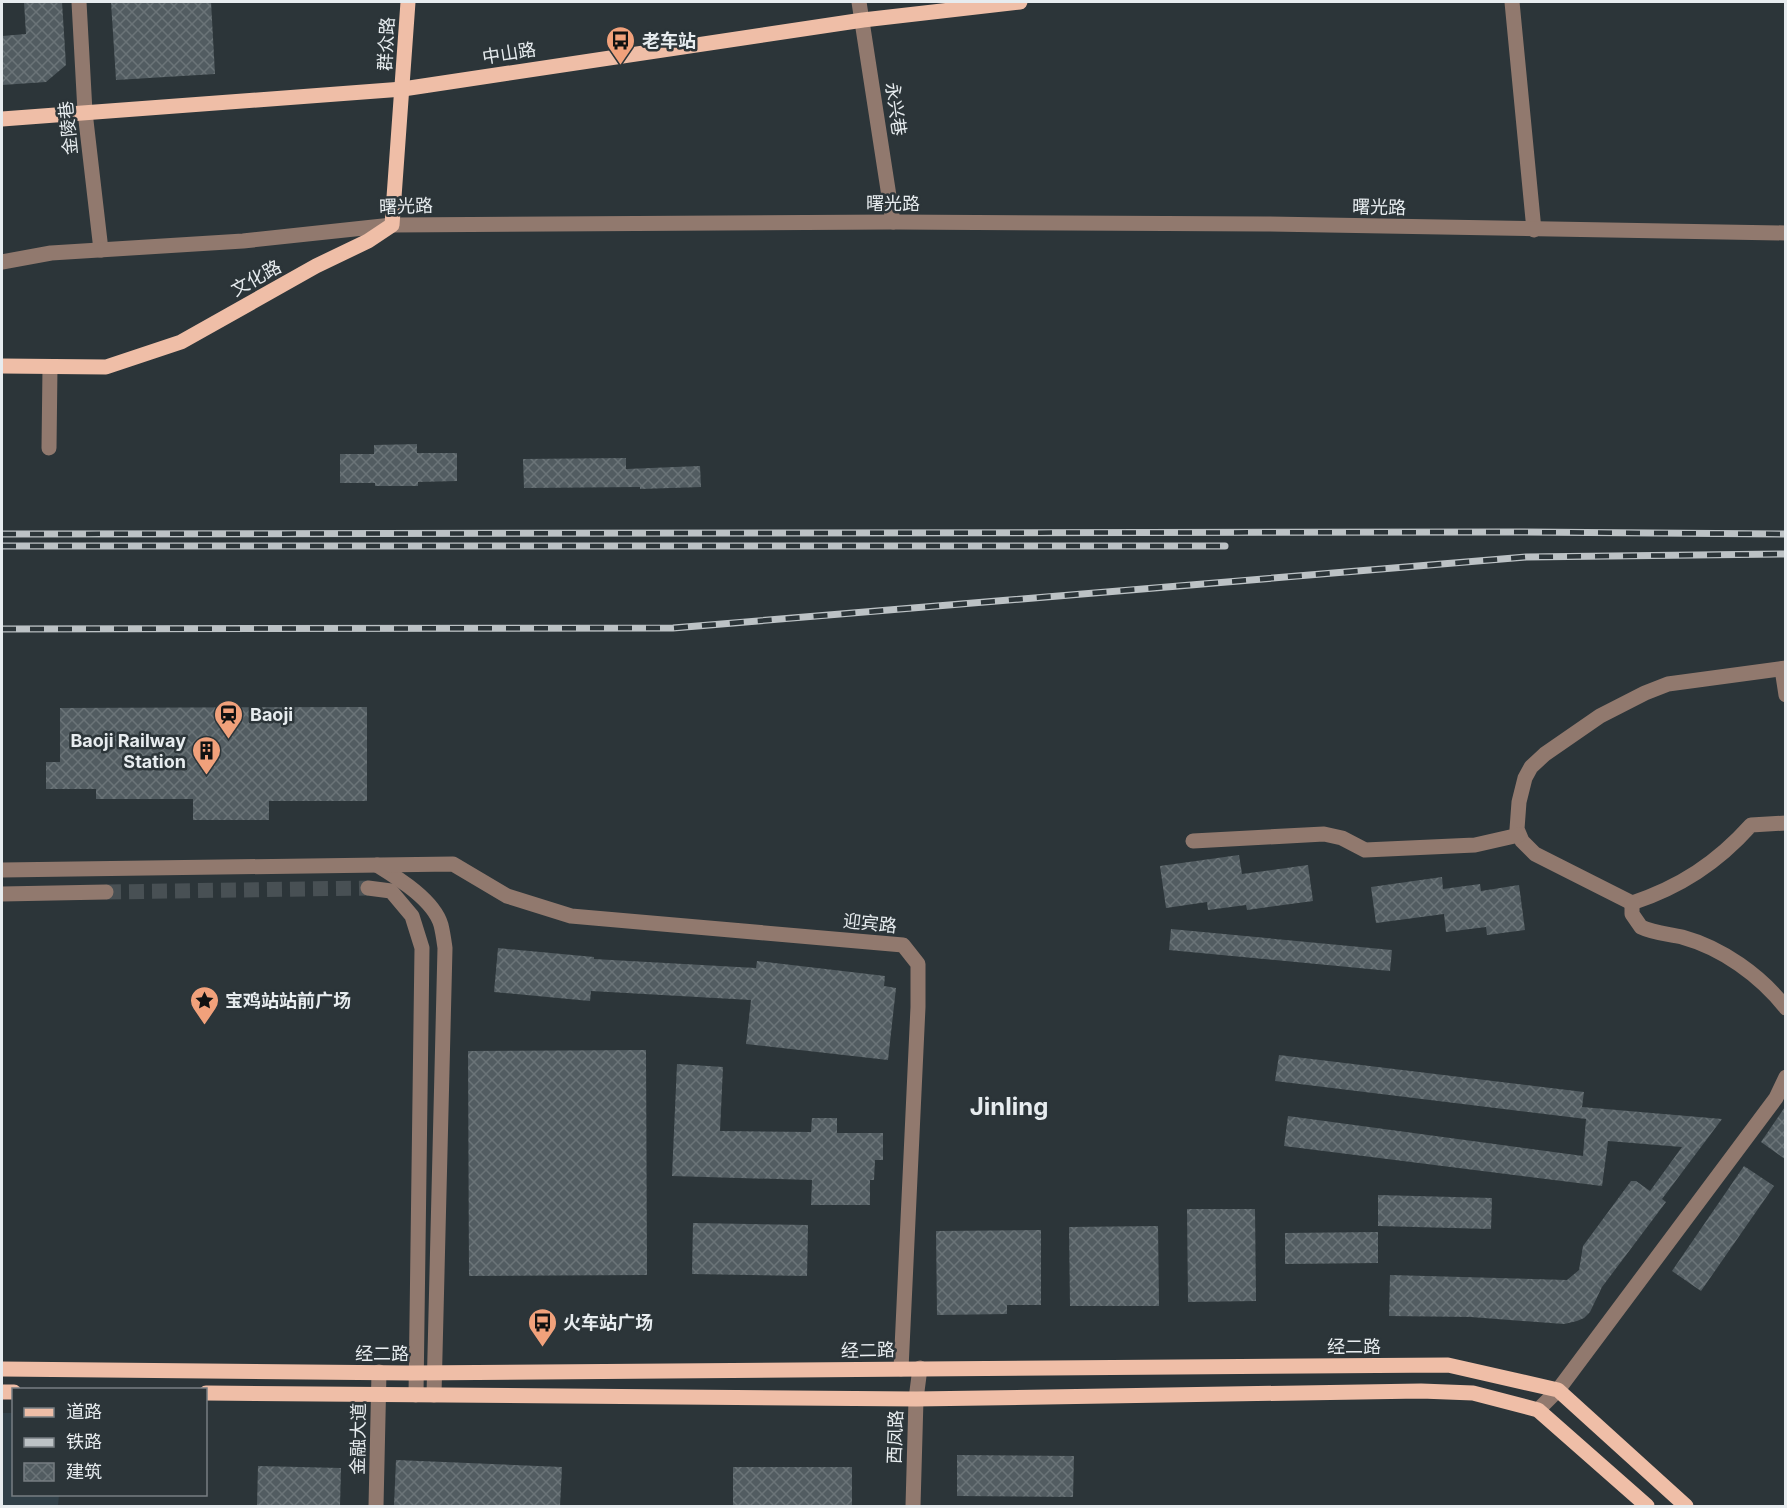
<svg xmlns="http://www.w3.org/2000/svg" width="1787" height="1508" viewBox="0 0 1787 1508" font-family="Inter,'Noto Sans SC',sans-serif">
<defs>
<pattern id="building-cross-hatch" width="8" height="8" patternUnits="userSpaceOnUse" patternTransform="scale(1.5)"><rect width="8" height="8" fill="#525c61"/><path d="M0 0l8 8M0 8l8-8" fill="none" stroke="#6b7478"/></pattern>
</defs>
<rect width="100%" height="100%" fill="#2c3539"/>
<path fill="#314048" d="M2,1413H13L14,1494L59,1495L58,1506H2Z"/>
<g fill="url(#building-cross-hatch)">
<path d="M24,2H62L66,65L46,82L2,85V36L26,34Z"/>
<path d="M111,2H211L215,74L116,80Z"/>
<path d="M417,444V453H457V481L418,482V486H375V483H340V454H374V445Z"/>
<path d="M626,458V469L700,466L701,487L640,489V487L524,488L523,459Z"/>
<path d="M367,707V801H269V820H193V799H96V789H46V762H60V708Z"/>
<path d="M1239,855L1242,874L1308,865L1313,901L1247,910L1246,905L1208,910L1207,902L1166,908L1160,866Z"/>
<path d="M1442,877L1443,889L1480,884L1481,891L1519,885L1525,930L1487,935L1486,927L1446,932L1444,914L1376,923L1371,887Z"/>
<path d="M1171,929L1392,950L1390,971L1169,950Z"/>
<path d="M498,948L594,957V959L756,968L757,961L885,976L884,986L896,988L888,1060L746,1044L751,1000L591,991L590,1001L494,992Z"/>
<path d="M646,1050L647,1275L469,1276L468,1051Z"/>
<path d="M1279,1055L1584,1092L1582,1107L1722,1119L1662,1199L1666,1202L1602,1287L1590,1312L1584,1318L1577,1321L1564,1324L1471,1317L1389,1316L1390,1275L1567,1280L1579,1270L1583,1246L1631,1181H1636L1650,1191L1682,1147L1608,1141L1602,1186L1284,1146L1288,1116L1583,1156L1586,1119L1275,1081Z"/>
<path d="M677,1064L723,1067L720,1131L811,1132L812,1118H837V1133H883V1160H875L874,1180H870V1205H811L812,1180L672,1176Z"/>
<path d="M1785,1107V1159L1761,1142Z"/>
<path d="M1744,1166L1774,1186L1701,1291L1672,1271Z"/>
<path d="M1378,1195L1492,1198L1491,1229L1378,1226Z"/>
<path d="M1187,1209H1255L1256,1301L1188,1302Z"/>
<path d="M693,1223L808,1225L807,1276L692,1274Z"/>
<path d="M1158,1226L1159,1306H1070L1069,1227Z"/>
<path d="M1041,1230V1305H1007V1314L937,1315L936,1231Z"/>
<path d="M1378,1232V1263L1285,1264V1233Z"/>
<path d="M957,1455L1074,1456L1073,1497L957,1496Z"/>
<path d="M396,1460L562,1467L560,1506H394Z"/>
<path d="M258,1466L341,1468L340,1506H257Z"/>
<rect x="733" y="1467" width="119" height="39"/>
</g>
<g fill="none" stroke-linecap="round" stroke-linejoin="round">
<path stroke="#485054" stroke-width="15" stroke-dasharray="15 8" stroke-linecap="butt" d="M106,892L368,888"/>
<g stroke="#91796e" stroke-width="15">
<path d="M79,2L85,112L101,250"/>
<path d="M859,2L893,222"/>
<path d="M1512,2L1534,230"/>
<path d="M2,262L51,253L243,241L392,225L893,222L1265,224L1786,233"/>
<path d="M49,448L50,367"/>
<path d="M1786,668L1668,684L1645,693L1600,716L1545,754L1531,767L1525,778L1519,802L1517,829L1522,841L1535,854L1632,903C1680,887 1717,863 1751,825L1786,823"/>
<path d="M1782,669L1786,695"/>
<path d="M1193,841L1324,834L1342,838L1365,850L1475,845L1519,835"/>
<path d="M377,865C398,878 434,900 441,925C443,933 444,941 445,948L434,1395"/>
<path d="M2,870L453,864L507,896L571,916L903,945L918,964V1007L901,1369"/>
<path d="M368,888L391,891L412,916L422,948L416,1395"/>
<path d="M2,894L106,892"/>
<path d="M1632,903V914L1641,927C1653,933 1669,934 1682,937C1722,948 1760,975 1786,1008"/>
<path d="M1538,1410L1558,1390L1776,1098L1786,1077"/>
<path d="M376,1506L379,1372"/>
<path d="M913,1506L916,1399L920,1368"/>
</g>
<g stroke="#efbea7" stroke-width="15">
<path d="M2,119L403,89L863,20L1020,2"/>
<path d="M2,366L106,367L181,342L316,266L368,241L392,225L408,2"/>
<path d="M2,1369L411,1373L1448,1365L1558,1390L1686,1506"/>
<path d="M2,1392H14"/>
<path d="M206,1393L916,1399L1421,1391L1473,1393L1538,1410L1647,1506"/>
</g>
<defs>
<g id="rail">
<path d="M2,534L1523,532L1786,534"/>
<path d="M2,546H1225"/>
<path d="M2,629L673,628L1526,557L1786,554"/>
</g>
</defs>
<use href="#rail" stroke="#bcc2c5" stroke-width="7"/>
<use href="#rail" stroke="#2c3539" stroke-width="4.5" stroke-dasharray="14" stroke-linecap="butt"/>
</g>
<defs>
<symbol id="bus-pin" viewBox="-11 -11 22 30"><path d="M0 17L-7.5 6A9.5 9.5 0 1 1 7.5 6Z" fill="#f1a17b" stroke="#2c3539"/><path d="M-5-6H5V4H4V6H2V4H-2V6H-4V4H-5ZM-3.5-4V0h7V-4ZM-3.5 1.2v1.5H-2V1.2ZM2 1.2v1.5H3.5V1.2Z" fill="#111"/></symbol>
<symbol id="station-pin" viewBox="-11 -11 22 30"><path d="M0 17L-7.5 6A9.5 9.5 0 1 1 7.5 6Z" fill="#f1a17b" stroke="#2c3539"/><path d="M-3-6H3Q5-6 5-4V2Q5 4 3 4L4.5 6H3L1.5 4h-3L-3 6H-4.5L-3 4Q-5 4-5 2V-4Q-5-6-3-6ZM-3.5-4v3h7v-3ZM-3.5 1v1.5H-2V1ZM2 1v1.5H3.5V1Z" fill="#111"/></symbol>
<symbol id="building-pin" viewBox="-11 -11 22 30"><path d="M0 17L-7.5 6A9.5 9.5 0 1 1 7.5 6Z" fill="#f1a17b" stroke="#2c3539"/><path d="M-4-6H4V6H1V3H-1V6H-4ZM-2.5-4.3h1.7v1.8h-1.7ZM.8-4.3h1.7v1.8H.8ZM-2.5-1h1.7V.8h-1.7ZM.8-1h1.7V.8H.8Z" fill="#111"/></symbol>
<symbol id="sight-pin" viewBox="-11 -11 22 30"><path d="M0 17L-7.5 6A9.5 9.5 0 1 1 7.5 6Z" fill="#f1a17b" stroke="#2c3539"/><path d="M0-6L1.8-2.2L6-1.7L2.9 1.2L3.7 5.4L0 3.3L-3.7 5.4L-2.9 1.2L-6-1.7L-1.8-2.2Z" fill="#111"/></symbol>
</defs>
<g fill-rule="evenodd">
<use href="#bus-pin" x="604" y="24" width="33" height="45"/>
<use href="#station-pin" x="212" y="698" width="33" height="45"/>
<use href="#building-pin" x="190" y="734" width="33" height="45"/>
<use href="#sight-pin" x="188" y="984" width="33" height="45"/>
<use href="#bus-pin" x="526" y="1306" width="33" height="45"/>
</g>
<g text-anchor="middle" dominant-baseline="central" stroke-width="5" stroke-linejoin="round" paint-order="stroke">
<g font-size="18" font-weight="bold" fill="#e7ecef" stroke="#2c3539" text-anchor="start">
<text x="642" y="40">老车站</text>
<text x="250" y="714">Baoji</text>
<text x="186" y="740" text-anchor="end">Baoji Railway<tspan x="186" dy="21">Station</tspan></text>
<text x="225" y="1000">宝鸡站站前广场</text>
<text x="563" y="1322">火车站广场</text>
</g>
<g font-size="18" fill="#e7ecef" stroke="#2c3539">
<text transform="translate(386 44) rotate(-87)">群众路</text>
<text transform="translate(509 53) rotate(-9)">中山路</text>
<text transform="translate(896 109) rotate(82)">永兴巷</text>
<text transform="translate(68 128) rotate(-96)">金陵巷</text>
<text x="893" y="203">曙光路</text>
<text transform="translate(406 206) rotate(-2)">曙光路</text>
<text transform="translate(1379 207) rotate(1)">曙光路</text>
<text transform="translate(256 278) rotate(-29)">文化路</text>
<text transform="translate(870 923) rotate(6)">迎宾路</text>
<text x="1354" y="1346">经二路</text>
<text transform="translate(868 1350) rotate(-1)">经二路</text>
<text x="382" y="1353">经二路</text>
<text transform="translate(895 1437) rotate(-88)">西凤路</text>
<text transform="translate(358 1439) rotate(-89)">金融大道</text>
</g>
<g font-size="24" font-weight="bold" fill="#e7ecef" stroke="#2c3539">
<text x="1009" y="1106">Jinling</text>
</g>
</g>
<rect width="1787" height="1508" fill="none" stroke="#e7ecef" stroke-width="6"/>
<rect x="12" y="1388" width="195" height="108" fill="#2c3539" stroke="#777e82" stroke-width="1.5"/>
<rect x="24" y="1408" width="30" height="9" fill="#efbea7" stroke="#777e82" stroke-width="1.5"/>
<text x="66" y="1418" font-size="18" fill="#e7ecef">道路</text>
<rect x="24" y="1438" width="30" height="9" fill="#bcc2c5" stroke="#777e82" stroke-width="1.5"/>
<text x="66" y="1448" font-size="18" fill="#e7ecef">铁路</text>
<rect x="24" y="1463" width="30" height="18" fill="url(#building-cross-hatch)" stroke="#777e82" stroke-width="1.5"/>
<text x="66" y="1478" font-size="18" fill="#e7ecef">建筑</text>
</svg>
